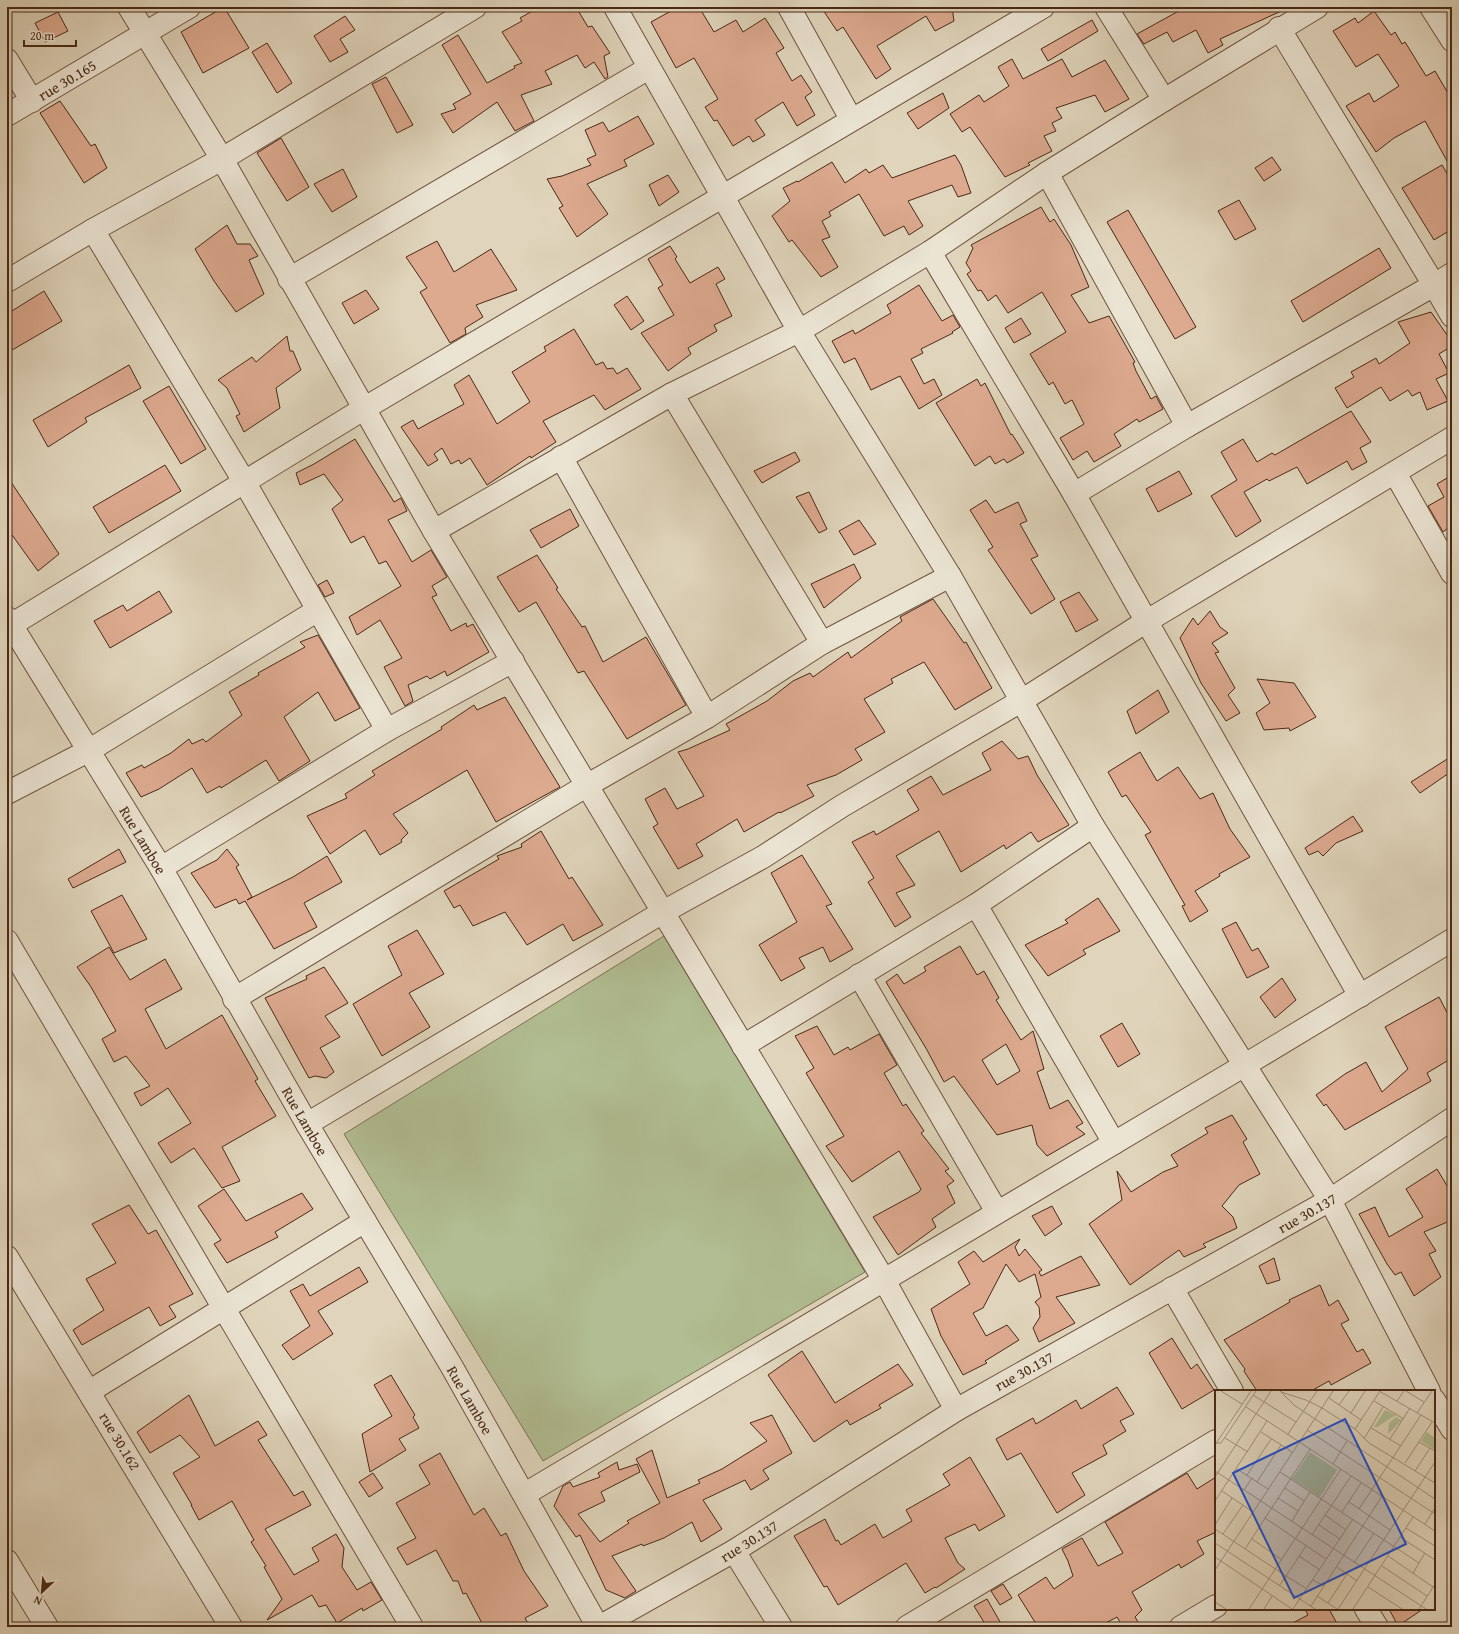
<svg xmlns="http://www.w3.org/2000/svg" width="1459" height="1634" viewBox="0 0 1459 1634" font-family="'Gentium Book Plus',serif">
<rect width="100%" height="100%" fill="#e0d5bc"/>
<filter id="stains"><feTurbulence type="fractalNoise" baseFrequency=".005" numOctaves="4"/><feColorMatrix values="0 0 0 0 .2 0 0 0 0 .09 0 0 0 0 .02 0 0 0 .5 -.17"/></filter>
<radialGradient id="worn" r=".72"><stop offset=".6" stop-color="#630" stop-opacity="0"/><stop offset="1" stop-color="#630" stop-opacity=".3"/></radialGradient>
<path fill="#b1bd92" stroke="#7e7354" d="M664,936L865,1272L543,1461L344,1134Z"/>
<g fill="#ddaa90" stroke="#4a2915" fill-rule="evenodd">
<path d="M224,7L249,48L203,73L181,32Z"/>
<path d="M548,7H576L588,27L592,26L610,53L604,56L608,77L605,79L594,62L585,68L577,55L545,71L552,84L521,95L534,121L515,131L497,102L453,133L441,114L456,109L453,104L471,94L442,45L458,35L487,83L515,68L514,66L522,63L502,32L522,21L520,18L536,9L537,11Z"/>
<path d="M668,7H699L714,32L736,20L743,32L765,18L784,48L776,53L792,81L801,75L812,92L805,97L815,115L797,126L783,102L755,120L765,135L753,142L749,136L733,146L717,120L714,121L705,107L718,99L694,58L676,68L651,22L671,11Z"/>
<path d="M821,7H952L954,21L935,31L926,16L877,46L891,69L876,79L843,27L837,31Z"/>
<path d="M1186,7H1290L1220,39L1223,45L1208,53L1196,30L1173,42L1167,32L1144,44L1137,34Z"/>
<path d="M1374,11L1391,35L1395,32L1402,44L1405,42L1426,76L1435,71L1452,100V170L1425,121L1394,138L1376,152L1346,106L1369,93L1374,102L1399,86L1378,54L1356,67L1333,31L1355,18L1358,23Z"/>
<path d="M58,12L68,31L45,42L35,23Z"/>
<path d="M345,16L355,30L340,39L348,52L330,62L314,36Z"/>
<path d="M1092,20L1098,31L1048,61L1041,49Z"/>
<path d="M267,43L292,83L277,93L252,52Z"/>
<path d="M1012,59L1023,79L1062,59L1072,77L1105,60L1129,99L1105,112L1095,95L1056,108L1062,118L1052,123L1056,131L1044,136L1052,151L1028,163L1030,165L1005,177L970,127L962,132L950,114L979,95L984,102L1009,86L998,67Z"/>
<path d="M386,77L413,125L397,133L372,84Z"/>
<path d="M943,93L949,108L918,129L907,113Z"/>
<path d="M60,101L91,146L95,144L107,168L84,183L40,113Z"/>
<path d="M638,116L654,144L624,160L627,166L587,184L608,214L577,237L559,208L563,206L547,179L562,176L591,165L587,159L596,155L585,130L603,122L609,132Z"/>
<path d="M281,138L309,187L287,201L257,153Z"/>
<path d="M955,155L961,165L971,193L958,197L952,185L908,201L923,226L909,235L904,226L884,236L859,194L829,212L831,216L822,221L830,237L822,240L838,267L821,277L792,240L789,242L772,216L790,201L783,188L797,181L798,182L832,162L845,183L866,169L869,173L883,165L892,178Z"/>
<path d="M1272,157L1281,170L1264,181L1255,168Z"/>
<path d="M1442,165L1452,182V229L1434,240L1402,188Z"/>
<path d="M343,169L357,197L332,212L314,184Z"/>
<path d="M668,175L679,192L659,206L649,185Z"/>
<path d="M1239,200L1256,229L1235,240L1218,211Z"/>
<path d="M1041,207L1050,222L1054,219L1071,245L1089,287L1071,295L1089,323L1109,316L1135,362L1133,363L1136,371L1151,399L1156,396L1163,409L1139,422L1137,419L1114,434L1121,446L1094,462L1087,451L1073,460L1060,438L1084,424L1072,400L1065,404L1053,382L1049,385L1030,354L1066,332L1042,292L1008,313L996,295L988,301L981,290L978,291L967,274L971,271L966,263L973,248L971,245Z"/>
<path d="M1128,210L1196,327L1175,339L1107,222Z"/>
<path d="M227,225L237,244H250L258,256L249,260L264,294L236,312L214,281L195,249Z"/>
<path d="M437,241L454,272L491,249L517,290L476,305L483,317L465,328L466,334L450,343L420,292L427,288L406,257Z"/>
<path d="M670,246L677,257L675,259L690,283L718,267L725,279L716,284L732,316L714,325L717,331L688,348L691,354L668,371L641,333L674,315L658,288L663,285L648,259Z"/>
<path d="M1379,248L1391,268L1303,322L1291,301Z"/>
<path d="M919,285L942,321L953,315L960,327L952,332L953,333L921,349L923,353L911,359L924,384L934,379L942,395L919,409L900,376L871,390L855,358L844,363L832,341L853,330L855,334L891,313L887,305Z"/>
<path d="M366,290L379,309L354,324L342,303Z"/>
<path d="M44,291L62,321L7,353V314Z"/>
<path d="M627,296L644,321L631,330L614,305Z"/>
<path d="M1431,312L1452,342V346L1439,354L1449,373L1436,379L1448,401L1427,410L1420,392L1412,396L1408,390L1390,401L1381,387L1347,408L1335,388L1354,377L1351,372L1376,358L1379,364L1410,343L1398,322Z"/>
<path d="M1021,318L1031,334L1014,343L1005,328Z"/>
<path d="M574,329L596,365L603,362L607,369L613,368L617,374L627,368L641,389L605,410L594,395L543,421L556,442L531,458L530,456L487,485L470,458L461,464L459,460L451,464L442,448L434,454L438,460L428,466L401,427L413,420L418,429L464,404L454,385L469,375L497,424L530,402L512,372L546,351L544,347Z"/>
<path d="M287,336L290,351H293L301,370L276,388L280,408L244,432L236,416L240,414L227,388L218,380L252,357L256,362Z"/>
<path d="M129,365L141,388L85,418L87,422L48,447L33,420Z"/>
<path d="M977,379L981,386L985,383L1011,435L1012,434L1024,453L1007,463L1004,459L995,464L990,456L975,466L936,403Z"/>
<path d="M169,386L206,449L181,464L143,401Z"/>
<path d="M1351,411L1371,442L1360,448L1367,462L1352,470L1347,461L1307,484L1297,467L1269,481L1267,479L1244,492L1261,521L1236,537L1211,496L1237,480L1221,452L1243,439L1257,462L1272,453L1275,455Z"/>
<path d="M355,439L394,502L401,498L407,511L388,520L412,562L431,550L447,577L432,586L437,595L432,597L451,631L466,623L467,627L473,624L489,652L447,676L445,671L430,679L427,676L408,685L413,701L405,706L384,667L402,658L380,620L357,635L349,617L401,586L386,561L379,564L364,536L351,543L332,509L343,500L324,474L300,485L296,473L314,464Z"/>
<path d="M795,452L800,461L762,483L754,471Z"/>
<path d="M165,465L181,491L109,533L93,507Z"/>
<path d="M1179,471L1192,494L1158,512L1146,489Z"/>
<path d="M1452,475V525L1443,532L1428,506L1444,497L1437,484Z"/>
<path d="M7,476L59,554L38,571L7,528Z"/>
<path d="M809,492L827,529L819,533L796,497Z"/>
<path d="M986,500L995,513L1018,502L1027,521L1020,524L1038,556L1031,559L1055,599L1031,614L988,550L993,547L970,510Z"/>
<path d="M570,509L579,526L541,548L530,530Z"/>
<path d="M859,520L876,544L854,555L839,531Z"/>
<path d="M537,555L558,588L556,589L582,627L585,626L603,662L646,637L686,705L627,739L584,671L578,673L536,602L519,612L497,577Z"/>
<path d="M854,564L861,578L824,608L811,584Z"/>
<path d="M327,580L334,593L325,597L318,585Z"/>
<path d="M159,591L172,612L110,648L94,621L123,605L127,611Z"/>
<path d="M1079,592L1098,620L1076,632L1060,602Z"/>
<path d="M933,599L964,643L966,642L992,688L955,710L924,662L891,679L893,683L864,699L885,732L855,749L862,760L836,775L807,785L814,796L780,813L779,812L744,832L737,819L696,844L703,856L678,869L653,827L658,824L645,799L665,788L677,809L704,796L678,752L688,749L730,730L726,724L767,701L793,681L810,673L813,677L848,652L851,658L902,621L900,617Z"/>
<path d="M1210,611L1220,627L1228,633L1212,643L1219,652L1215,653L1235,688L1228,695L1240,713L1226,721L1201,683L1180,638L1193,618L1198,625Z"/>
<path d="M318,635L360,708L335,721L318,692L284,717L310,761L279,781L266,760L221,788L220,786L207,793L192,768L159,789L141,797L126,773L142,765L144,768L171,753L189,739L192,744L203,739L206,742L242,715L229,692L259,675L258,673L305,647L300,642Z"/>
<path d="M1257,679L1294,683L1316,717L1290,731L1289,728L1264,730L1256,713L1270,703Z"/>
<path d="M1158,690L1169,712L1136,734L1127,711Z"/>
<path d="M505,697L560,787L496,822L467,770L393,814L408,833L401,840L402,842L380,855L365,830L330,854L307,816L347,798L345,794L375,775L372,771L442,729L441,727L474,705L477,710Z"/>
<path d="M1002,741L1018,759L1028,756L1037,775L1069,825L1038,842L1031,832L1006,849L1004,845L961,872L939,831L896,856L915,885L896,893L911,917L895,927L868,882L874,878L852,842L874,831L876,835L919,810L907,790L931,776L943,795L991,770L982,753Z"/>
<path d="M1140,752L1157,781L1178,767L1200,799L1213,793L1230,829L1250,857L1219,874L1220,876L1195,891L1208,911L1190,922L1182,906L1185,905L1145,835L1151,832L1126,795L1122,797L1108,772Z"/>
<path d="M1452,756V771L1420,793L1411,782Z"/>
<path d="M1353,816L1363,831L1336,843L1323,856L1318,851L1309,855L1305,848Z"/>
<path d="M541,831L569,879L572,877L603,925L573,941L563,924L527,945L505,912L473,926L460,905L454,908L444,891L499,859L497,856L522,847L521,844Z"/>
<path d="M119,849L126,862L73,888L68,879Z"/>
<path d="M227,849L239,865L236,867L252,897L247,900L293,877L327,856L342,882L304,903L317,927L274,949L245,901L239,904L236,899L215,908L191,873L217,860Z"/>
<path d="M802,855L832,904L826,906L853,949L830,962L823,947L799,958L805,968L781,981L759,945L797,922L771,873Z"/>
<path d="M122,895L147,939L114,953L91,911Z"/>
<path d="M1098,898L1120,931L1083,950L1086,954L1048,976L1025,945L1068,923L1065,920Z"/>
<path d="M1236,922L1252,951L1258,948L1269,967L1247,978L1222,929Z"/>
<path d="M417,930L444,974L409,993L430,1027L382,1056L353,1004L402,975L388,946Z"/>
<path d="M960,946L977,975L984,971L999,998L996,1000L1021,1040L1033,1031L1044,1069L1037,1072L1050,1109L1068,1100L1083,1123L1076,1127L1085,1134L1047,1156L1037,1145L1032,1125L997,1135L954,1076L944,1082L927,1050L886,982L897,974L904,984L926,971L924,967ZM1006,1044L1020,1071L997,1085L982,1060Z"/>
<path d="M109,947L130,980L165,959L182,989L145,1009L166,1049L222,1015L258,1079L255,1081L276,1116L222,1147L240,1181L222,1188L194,1148L171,1163L158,1143L191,1123L168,1088L141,1106L134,1093L150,1086L126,1056L114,1062L102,1039L116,1031L91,987L77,967Z"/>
<path d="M324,967L348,1003L325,1016L340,1037L320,1048L334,1072L326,1078L315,1076L309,1078L265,998L307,979L306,976Z"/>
<path d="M1282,978L1296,1000L1275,1018L1260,997Z"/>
<path d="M1439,997L1452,1022V1058L1427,1073L1431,1081L1345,1130L1326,1104L1324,1106L1316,1095L1345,1074L1366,1062L1382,1092L1408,1069L1385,1027Z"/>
<path d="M1122,1023L1140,1054L1118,1067L1100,1036Z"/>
<path d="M817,1026L834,1055L848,1047L850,1050L879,1034L897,1065L884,1073L903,1106L906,1104L924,1131L921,1133L949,1169L945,1171L954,1181L947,1186L955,1203L932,1219L936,1227L898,1255L873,1217L919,1192L921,1189L899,1151L852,1182L826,1146L844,1136L806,1073L814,1068L795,1036Z"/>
<path d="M1232,1115L1247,1139L1243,1142L1260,1174L1239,1185L1222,1206L1233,1217L1237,1228L1203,1244L1206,1247L1184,1257L1179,1250L1130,1285L1089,1224L1122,1200L1117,1171L1131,1192L1163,1172L1178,1166L1171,1155L1208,1133L1205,1128Z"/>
<path d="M1437,1169L1452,1194V1220L1424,1232L1436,1251L1429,1254L1441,1277L1414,1296L1401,1272L1395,1275L1387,1264L1359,1214L1375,1207L1389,1237L1423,1217L1406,1189Z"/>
<path d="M224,1189L246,1221L302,1193L313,1209L275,1232L278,1237L227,1263L214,1244L221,1240L198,1206Z"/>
<path d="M129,1205L148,1234L156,1230L193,1294L169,1306L176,1317L160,1326L149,1307L82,1345L73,1330L104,1310L86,1279L116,1263L92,1224Z"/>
<path d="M1052,1206L1062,1224L1045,1236L1032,1216Z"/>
<path d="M1020,1239L1015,1247L1019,1256L1025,1249L1042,1270L1039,1272L1041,1276L1081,1256L1100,1285L1056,1297L1075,1323L1039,1342L1033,1328L1040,1317L1039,1307L1035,1302L1041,1297L1035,1274L1019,1282L1006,1264L983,1308L973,1313L986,1336L1007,1325L1019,1340L985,1361L987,1363L963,1375L941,1336L931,1309L970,1284L958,1262L974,1251L983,1262Z"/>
<path d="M1274,1258L1280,1280L1267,1284L1259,1266Z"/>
<path d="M359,1267L368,1282L318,1311L333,1334L293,1360L282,1345L310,1326L290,1291L303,1284L310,1296Z"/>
<path d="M1320,1285L1329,1306L1338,1300L1349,1320L1341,1324L1357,1352L1363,1349L1371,1363L1331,1385L1329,1381L1311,1391H1257L1244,1371L1245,1369L1224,1340L1290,1302L1289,1300Z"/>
<path d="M1172,1338L1191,1369L1197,1364L1214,1390L1182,1409L1149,1353Z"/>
<path d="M802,1351L835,1403L898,1364L913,1385L879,1405L881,1408L850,1425L847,1420L814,1442L768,1375Z"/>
<path d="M391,1375L415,1415L413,1417L419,1428L399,1439L406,1450L370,1472L362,1434L392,1416L374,1385Z"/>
<path d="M1117,1387L1134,1414L1120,1421L1126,1431L1103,1445L1107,1454L1072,1473L1085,1495L1057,1513L1021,1453L1007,1460L996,1439L1033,1418L1036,1424L1076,1400L1081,1409Z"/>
<path d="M189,1395L215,1446L258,1421L267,1435L258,1440L294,1496L303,1491L311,1505L265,1529L294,1575L319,1561L312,1548L336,1534L344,1548L342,1567L357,1590L371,1582L382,1600L363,1611L362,1608L337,1623L326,1605L319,1607L312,1595L267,1620L282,1599L264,1567L266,1566L251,1542L254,1540L232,1501L199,1520L191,1505H192L173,1473L200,1457L180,1435L150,1453L137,1432Z"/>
<path d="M772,1415L792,1453L763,1470L769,1479L751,1490L745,1480L703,1500L722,1529L701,1542L692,1522L664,1538L643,1546L642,1544L612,1556L636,1591L625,1598L606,1590L580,1535L576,1537L554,1506L563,1486L570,1482L573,1487L600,1477L598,1473L617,1462L619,1470L637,1464L640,1472L601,1492L605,1501L578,1514L600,1542L629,1523L627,1521L660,1503L636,1459L652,1450L667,1498L700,1483L698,1480L722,1469L767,1441L750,1423Z"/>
<path d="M440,1453L474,1515L484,1508L501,1536L506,1533L524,1571L548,1606L525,1618L530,1627H484L466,1593L463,1594L458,1581H453L436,1550L407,1565L397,1548L416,1538L396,1503L430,1484L419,1465Z"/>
<path d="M970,1457L1005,1516L979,1531L975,1524L945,1538L958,1563L965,1569L936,1588L935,1587L925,1593L906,1563L838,1605L827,1586L824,1587L794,1536L825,1519L836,1541L838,1540L841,1545L875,1524L883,1538L912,1521L906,1510L950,1485L943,1474Z"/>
<path d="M373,1473L383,1488L369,1497L359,1482Z"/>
<path d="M1187,1473L1197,1489L1216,1477V1532L1197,1541L1204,1554L1181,1568L1179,1564L1132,1592L1142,1610L1135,1617L1141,1627H1123L1117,1617L1098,1627H1038L1018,1595L1046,1577L1054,1589L1073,1576L1068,1561L1062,1549L1082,1538L1098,1566L1123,1553L1105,1522Z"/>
<path d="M1003,1584L1012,1598L1000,1605L991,1591Z"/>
<path d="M987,1599L1003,1627H987L974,1606Z"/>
<path d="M1305,1609H1329L1339,1627H1285L1308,1615Z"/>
<path d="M1389,1609H1423L1398,1626Z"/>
</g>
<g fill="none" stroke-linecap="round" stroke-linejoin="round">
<defs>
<g id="minor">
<path d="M129,7L222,159L434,531L884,1280L956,1410"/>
<path d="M615,7L799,331L950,576L1093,826L1330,1200L1429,1391"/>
<path d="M789,7L851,119"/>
<path d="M1106,7L1164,100"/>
<path d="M1431,7L1452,40"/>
<path d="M7,60L32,101"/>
<path d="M7,115L189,7"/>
<path d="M1047,173L1187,426"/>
<path d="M93,230L245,483L387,730"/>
<path d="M930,252L1074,494L1360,996"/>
<path d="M1452,274L1434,285L1452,316"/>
<path d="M289,279L649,68"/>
<path d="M7,281L93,230L222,159L475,7"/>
<path d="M672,394L822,643"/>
<path d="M561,457L707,717"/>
<path d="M1395,473L1452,573"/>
<path d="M1074,494L1187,426L1434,285L1279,28"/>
<path d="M434,531L672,394L799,331L930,252L1047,173L1164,100L1317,7"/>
<path d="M7,618L161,868L307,1124L452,1367L598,1627"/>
<path d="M11,625L365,408L1043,7"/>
<path d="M7,793L88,751L318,610"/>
<path d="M161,868L387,730L513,661"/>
<path d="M976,905L1114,1143"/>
<path d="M7,941L412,1627"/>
<path d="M859,975L997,1212"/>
<path d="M234,999L586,786L707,717L822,643L950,576"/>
<path d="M743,1046L976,905L1093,826"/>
<path d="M307,1124L663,912L763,857L842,806L1021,701L1147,621L1452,438"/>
<path d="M7,1257L231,1627"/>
<path d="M1172,1288L1232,1391"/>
<path d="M90,1391L365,1221"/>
<path d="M1434,1400L1452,1429"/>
<path d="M525,1494L1245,1065L1452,940"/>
<path d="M734,1551L781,1627"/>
<path d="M7,1561L47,1627"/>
<path d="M1366,1609L1377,1627"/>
<path d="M599,1627L734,1551L956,1410L1330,1200L1452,1119"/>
<path d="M907,1627L1216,1441"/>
<path d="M1181,1627L1216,1606"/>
</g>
</defs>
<use href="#minor" stroke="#70543f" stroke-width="24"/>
<use href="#minor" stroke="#ebe4d3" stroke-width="22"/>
</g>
<g text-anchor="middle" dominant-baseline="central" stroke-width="3" stroke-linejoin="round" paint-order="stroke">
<g font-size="15" fill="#4a2915" stroke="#ebe4d3">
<text transform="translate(67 80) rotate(-31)">rue 30.165</text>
<text transform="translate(143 840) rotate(59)">Rue Lamboe</text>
<text transform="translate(305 1121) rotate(60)">Rue Lamboe</text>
<text transform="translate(1307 1213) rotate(-30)">rue 30.137</text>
<text transform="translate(1024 1371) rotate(-29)">rue 30.137</text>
<text transform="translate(470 1400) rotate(60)">Rue Lamboe</text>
<text transform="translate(120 1441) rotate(59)">rue 30.162</text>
<text transform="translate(749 1541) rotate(-32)">rue 30.137</text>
</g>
</g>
<g transform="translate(1215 1390)">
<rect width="220" height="220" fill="#e0d5bc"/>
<path d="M170,20L181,25L162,37H159ZM181,27L187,30L173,44L174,33ZM212,42L220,48V60L206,51ZM95,62L122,80L105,107L77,89Z" fill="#b1bd92"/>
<path fill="none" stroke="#a49079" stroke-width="1" d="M6,1L27,14M65,1L79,15L220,109M164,1L220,33M191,1L209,12M66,2L91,10L107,18L140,39L154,53L220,93M38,5L81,32M114,8L146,30M159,11L189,29M182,11L189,1M124,15L134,1M31,17L220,141M136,23L150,1M202,23L217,1M156,38L186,56M140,39L165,1M92,40L220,124M46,42L77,62M73,44L102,1M10,48L33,62M149,49L168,17M175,49L195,18M204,52L220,61M1,53H6L41,1M0,55L36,1M190,73L217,32M118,74L132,51M22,79L53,99M0,81L211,219M200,81L215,58M65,82L204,173M32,85L56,49M0,87L56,1M42,92L66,55M70,98L89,111M29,100L37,88M7,101L38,122M63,108L83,121M0,111L52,31M134,112L175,140M144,119L206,25M127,122L146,93M110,125L131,140M50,128L111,169M77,131L95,102M210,134L220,118M0,135L17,108M104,135L125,149M191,138L220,156M0,139L71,186L64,196M8,144L28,115M97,145L136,86M185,147L220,170M37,149L67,170M0,153L100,219M91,156L71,186L92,199M30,159L95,59M84,166L105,180M173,166L218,197M0,167L77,219M139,173L159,143M167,176L212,206M122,177L142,191M0,180L118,1M198,183L210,163M98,190L109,196M153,197L187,219M102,206L122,219M0,212L11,219M113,213L132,184M96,216L167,106M34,219L126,79M49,219L57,206M78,219L138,129M123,219L220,72M138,219L198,127M204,219L220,194"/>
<path fill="#1d4ed8" fill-opacity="0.15" stroke="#1d4ed8" stroke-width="2" d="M130,29L191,154L79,208L18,83Z"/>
<rect width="220" height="220" fill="none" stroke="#4a2915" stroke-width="2"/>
</g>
<rect width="1459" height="1634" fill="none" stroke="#e0d5bc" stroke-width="24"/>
<rect x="8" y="8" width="1443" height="1618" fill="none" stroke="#4a2915" stroke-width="2"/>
<rect x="12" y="12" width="1435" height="1610" fill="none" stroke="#4a2915"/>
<g transform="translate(42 1592) rotate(206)" stroke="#ebe4d3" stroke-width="3" paint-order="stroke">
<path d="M0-3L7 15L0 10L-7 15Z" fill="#4a2915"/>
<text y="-6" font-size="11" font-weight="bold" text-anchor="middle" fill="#4a2915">N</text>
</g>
<path d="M24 40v6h52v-6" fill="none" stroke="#4a2915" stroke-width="2"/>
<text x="30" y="40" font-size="12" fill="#4a2915" stroke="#ebe4d3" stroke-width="3" paint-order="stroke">20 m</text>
<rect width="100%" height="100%" filter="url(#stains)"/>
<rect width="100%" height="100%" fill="url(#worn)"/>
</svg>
